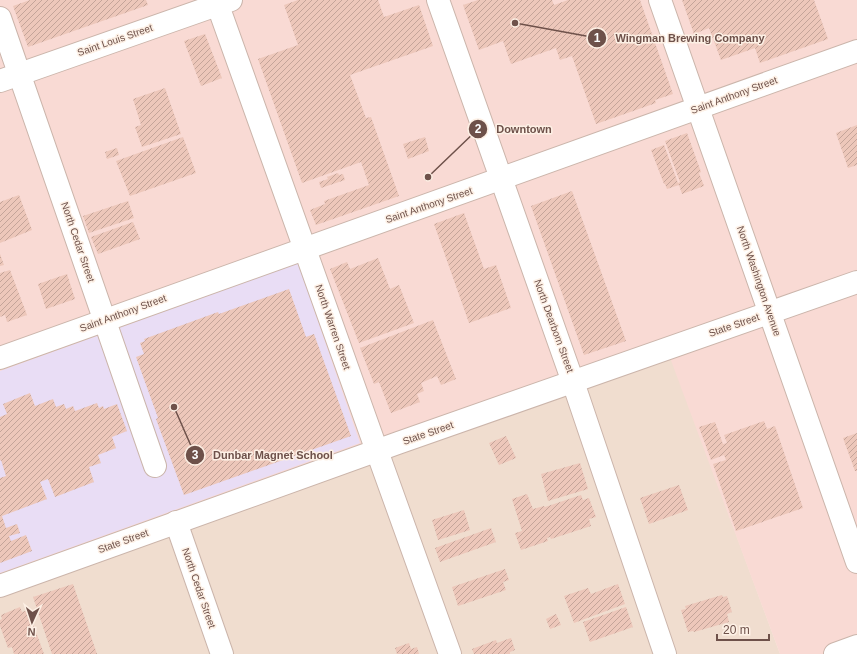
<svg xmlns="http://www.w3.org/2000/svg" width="857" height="654" viewBox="0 0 857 654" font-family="Helvetica,sans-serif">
<defs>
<pattern id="building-hatch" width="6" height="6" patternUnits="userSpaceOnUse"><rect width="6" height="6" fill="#edc7ba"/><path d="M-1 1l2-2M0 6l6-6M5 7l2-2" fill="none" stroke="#c4a499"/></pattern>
</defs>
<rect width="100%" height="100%" fill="#faece0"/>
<path fill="#f0ddcf" d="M670,355L780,654H0V592Z"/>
<path fill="#f9dad4" d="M0,0H857V654H780L669,355L0,592Z"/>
<path fill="#e9ddf5" d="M298,263L360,443L0,573V371Z"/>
<g fill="url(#building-hatch)">
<path d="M30,0H146L148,5L28,47L13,6Z"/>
<path d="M298,0H378L384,17L419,5L433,46L350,75L366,118L371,117L399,196L316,225L310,210L325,204L324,201L369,185L361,162L302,183L258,59L298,45L284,5Z"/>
<path d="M478,0H552L554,5L568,0H640L673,94L655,100L656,103L596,124L572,56L560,60L556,48L511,64L503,41L479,50L463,5Z"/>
<path d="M682,0H814L828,39L760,63L755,48L721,60L709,28L694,34Z"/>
<path d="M205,34L222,78L201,86L184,41Z"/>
<path d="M165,88L181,134L142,147L135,127L141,125L133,99Z"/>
<path d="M857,125V165L848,168L836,133Z"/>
<path d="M687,133L701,172L699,173L704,186L682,194L679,185L667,189L665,184H664L651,150L664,145L678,183L680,182L665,141Z"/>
<path d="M183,137L196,173L130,196L116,161Z"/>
<path d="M425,137L429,151L408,159L403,144Z"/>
<path d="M117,148L119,155L107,159L105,152Z"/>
<path d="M338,173L339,175L343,174L345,180L321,188L319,182L328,179L327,177Z"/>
<path d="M572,191L626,341L584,355L531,206Z"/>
<path d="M19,195L32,230L0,243V202Z"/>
<path d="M128,201L134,218L89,233L83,216Z"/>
<path d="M464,213L484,269L496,265L511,308L469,323L434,224Z"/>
<path d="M133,222L140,239L98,254L91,237Z"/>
<path d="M0,254L4,265L0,266Z"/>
<path d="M378,258L390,289L399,285L414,323L359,343L330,269L347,262L350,269Z"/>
<path d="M10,270L27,315L7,322L5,315L0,317V273Z"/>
<path d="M67,274L75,299L46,309L38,284Z"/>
<path d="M289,289L306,337L314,334L351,436L184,495L156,419L158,418L136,357L144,354L140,343L145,341L144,339L218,312L219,314Z"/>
<path d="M433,320L456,379L441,385L437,376L421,383L424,391L417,394L420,402L391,413L379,382L374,384L360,348Z"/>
<path d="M30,393L35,406L53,399L56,407L64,404L66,409L73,406L75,411L97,403L99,408L103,406L104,409L117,404L127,431L112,437L116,448L98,455L101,463L89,467L94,482L55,497L48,479L40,482L47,499L2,516L6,528L17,524L20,533L9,536L11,541L26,535L32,551L0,563V478L6,476L1,460L0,461V417L7,414L3,404Z"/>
<path d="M764,421L767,429L775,426L803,508L736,531L713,464L726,460L724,455L711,460L699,427L715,422L723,444L727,443L724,435Z"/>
<path d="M857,433V471H855L843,438Z"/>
<path d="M506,436L516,458L499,465L489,443Z"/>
<path d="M580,463L588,489L548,501L541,474Z"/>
<path d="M679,485L688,510L649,524L640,498Z"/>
<path d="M527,494L533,509L544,506L545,507L581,495L583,500L589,498L596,517L589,519L591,526L551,539L550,537L547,538L548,541L521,550L515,533L522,531L512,499Z"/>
<path d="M464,510L470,530L438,540L432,520Z"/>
<path d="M491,528L496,542L440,562L435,548Z"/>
<path d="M505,569L509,580L503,582L506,590L458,606L452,587Z"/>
<path d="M73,584L97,654H52L33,597Z"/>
<path d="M618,584L625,604L574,623L564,596L588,588L591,594Z"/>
<path d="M722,595L723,597L727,596L732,612L727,614L729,622L694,632L693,631L688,632L681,610L686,609L685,606Z"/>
<path d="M20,607L22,612L28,610L44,654H14L12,647L8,648L0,626V620L2,619L1,615Z"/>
<path d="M626,607L633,627L590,642L583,622Z"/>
<path d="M556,614L561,625L550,629L546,619Z"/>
<path d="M511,638L515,650L510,652V654H474L472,649L496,640L497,643Z"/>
<path d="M409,643L411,649L417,647L419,654H397L395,648Z"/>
</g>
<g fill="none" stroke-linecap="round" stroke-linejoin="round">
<defs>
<g id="minor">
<path d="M216,0L377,451L450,654"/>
<path d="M438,0L573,382L665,654"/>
<path d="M660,0L857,562"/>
<path d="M0,18L155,466"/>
<path d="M0,81L231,0"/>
<path d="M0,358L857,51"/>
<path d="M176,522L222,654"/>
<path d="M0,586L398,443L857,282"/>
<path d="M835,654L857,646"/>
</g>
</defs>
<use href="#minor" stroke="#cbb5ab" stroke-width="24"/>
<use href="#minor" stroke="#fff" stroke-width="22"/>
</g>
<g text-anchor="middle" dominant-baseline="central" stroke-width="3" stroke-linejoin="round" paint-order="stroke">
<g font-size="10" fill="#6e514a" stroke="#fdf0e5">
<text transform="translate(115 40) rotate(-19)">Saint Louis Street</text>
<text transform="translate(734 95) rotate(-20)">Saint Anthony Street</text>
<text transform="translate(429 205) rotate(-19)">Saint Anthony Street</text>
<text transform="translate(78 242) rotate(71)">North Cedar Street</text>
<text transform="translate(759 281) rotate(71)">North Washington Avenue</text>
<text transform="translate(123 313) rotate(-20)">Saint Anthony Street</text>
<text transform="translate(734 325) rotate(-19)">State Street</text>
<text transform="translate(554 326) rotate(70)">North Dearborn Street</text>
<text transform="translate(333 327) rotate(71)">North Warren Street</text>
<text transform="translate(428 433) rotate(-19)">State Street</text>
<text transform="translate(123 541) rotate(-20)">State Street</text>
<text transform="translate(199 588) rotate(71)">North Cedar Street</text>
</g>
</g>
<path fill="none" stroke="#6e514a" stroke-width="1.5" d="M515 23L597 38M428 177L478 129M174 407L195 455"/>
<g fill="#6e514a" stroke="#fdf0e5" stroke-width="1.5">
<circle cx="515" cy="23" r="4"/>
<circle cx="428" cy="177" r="4"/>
<circle cx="174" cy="407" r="4"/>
<circle cx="597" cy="38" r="10"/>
<circle cx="478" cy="129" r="10"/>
<circle cx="195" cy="455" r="10"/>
</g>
<g font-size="12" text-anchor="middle" font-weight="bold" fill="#fff">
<text x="597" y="42">1</text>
<text x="478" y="133">2</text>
<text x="195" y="459">3</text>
</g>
<g font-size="11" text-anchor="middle" font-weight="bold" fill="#6e514a" stroke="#fdf0e5" stroke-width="3" stroke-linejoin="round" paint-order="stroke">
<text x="690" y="42">Wingman Brewing Company</text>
<text x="524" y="133">Downtown</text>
<text x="273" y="459">Dunbar Magnet School</text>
</g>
<g transform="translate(32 622) rotate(183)" stroke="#fdf0e5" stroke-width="3" paint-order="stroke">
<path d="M0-3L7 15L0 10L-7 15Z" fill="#6e514a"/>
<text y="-6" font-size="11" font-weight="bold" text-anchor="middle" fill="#6e514a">N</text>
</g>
<path d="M717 634v6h52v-6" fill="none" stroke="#6e514a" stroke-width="2"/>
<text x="723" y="634" font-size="12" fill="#6e514a" stroke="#fdf0e5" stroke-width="3" paint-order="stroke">20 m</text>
</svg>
